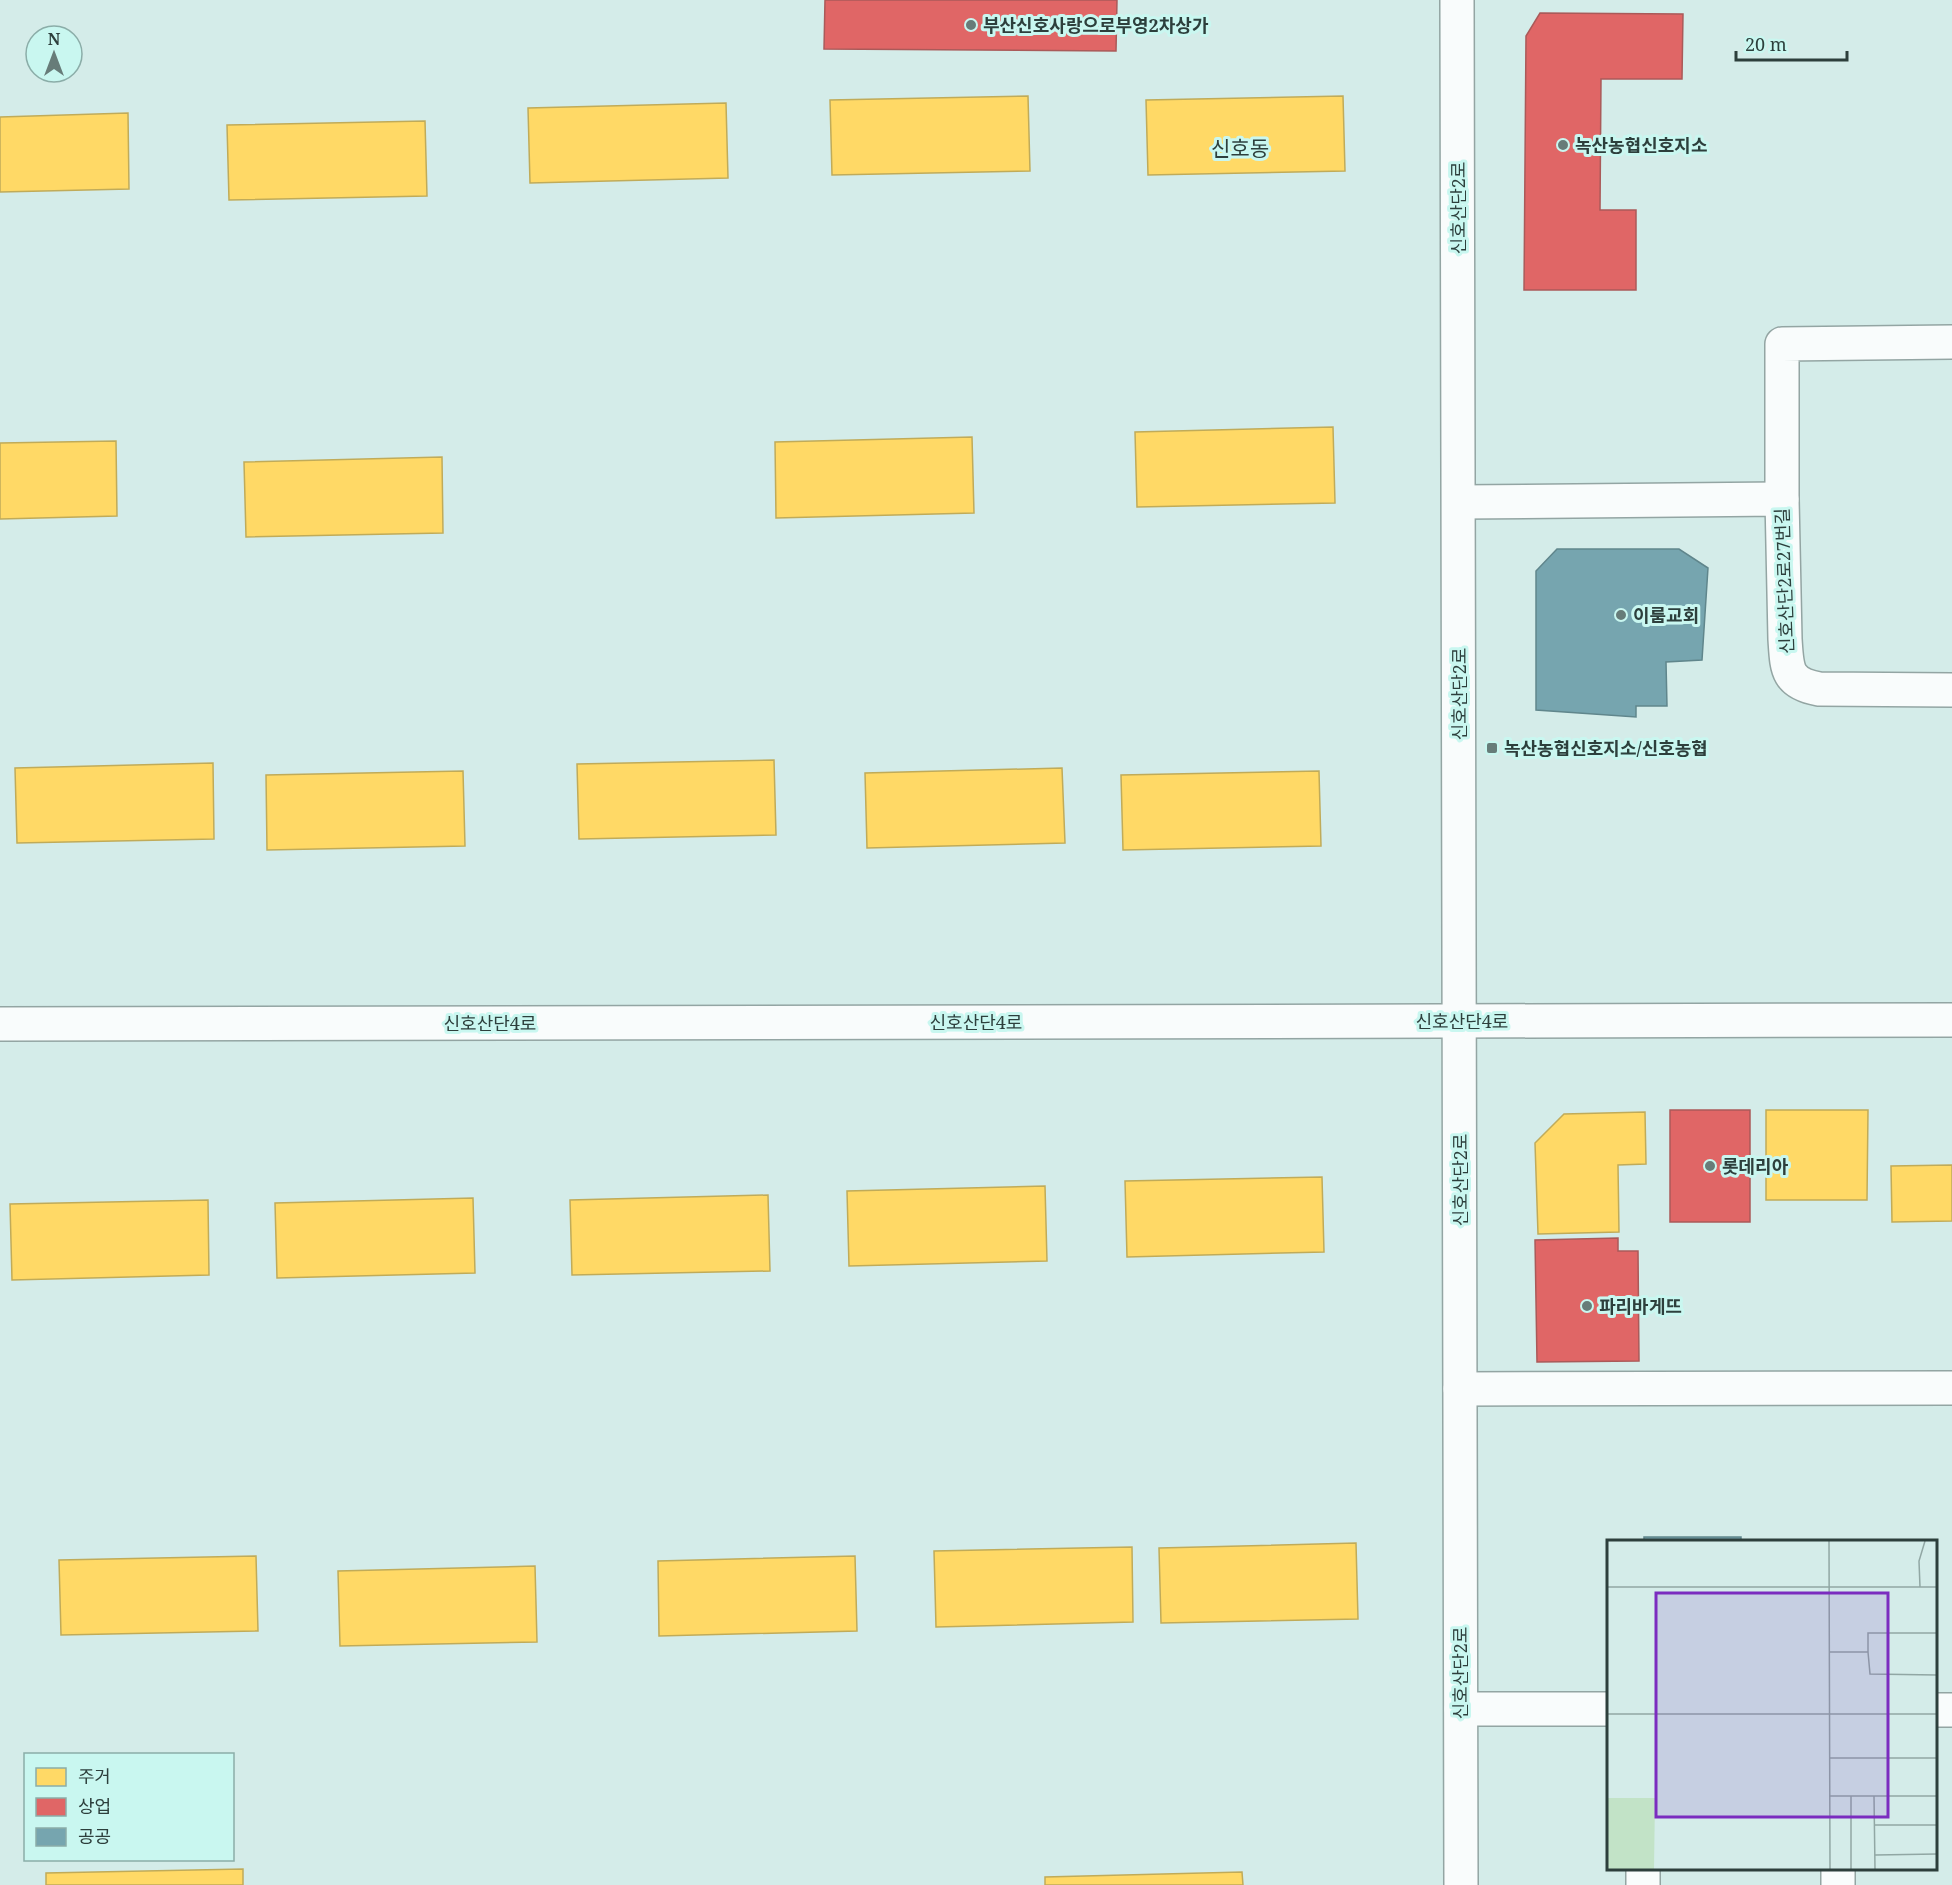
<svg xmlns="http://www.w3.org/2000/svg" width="1952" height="1885" viewBox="0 0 1952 1885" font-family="'Noto Serif','Noto Sans KR',serif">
<rect width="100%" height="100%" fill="#d4ece9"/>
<g fill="#ffd966" stroke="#c0ab59" stroke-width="1.5">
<path d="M1028,96L1030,171L832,175L830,100Z"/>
<path d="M1343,96L1345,171L1148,175L1146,100Z"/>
<path d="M726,103L728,178L530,183L528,108Z"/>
<path d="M128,113L129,189L0,192V117Z"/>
<path d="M425,121L427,196L229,200L227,125Z"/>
<path d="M1333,427L1335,503L1137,507L1135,432Z"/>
<path d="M972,437L974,513L776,518L775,442Z"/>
<path d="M116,441L117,516L0,519V443Z"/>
<path d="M442,457L443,533L246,537L244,462Z"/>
<path d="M774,760L776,835L579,839L577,764Z"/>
<path d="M213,763L214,839L17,843L15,768Z"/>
<path d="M1062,768L1065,843L867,848L865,773Z"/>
<path d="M463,771L465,846L267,850L266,775Z"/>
<path d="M1319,771L1321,846L1123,850L1121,775Z"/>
<path d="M1766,1110H1868L1867,1200H1766Z"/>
<path d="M1645,1112L1646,1164L1618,1165L1619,1232L1538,1234L1535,1143L1564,1114Z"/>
<path d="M1952,1165V1221L1892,1222L1891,1166Z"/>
<path d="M1322,1177L1324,1252L1127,1257L1125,1181Z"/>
<path d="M1045,1186L1047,1261L849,1266L847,1191Z"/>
<path d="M768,1195L770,1271L572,1275L570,1200Z"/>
<path d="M473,1198L475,1273L277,1278L275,1203Z"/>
<path d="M208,1200L209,1275L12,1280L10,1204Z"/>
<path d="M1356,1543L1358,1619L1161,1623L1159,1548Z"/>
<path d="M1132,1547L1133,1622L936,1627L934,1551Z"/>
<path d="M256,1556L258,1631L61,1635L59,1560Z"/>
<path d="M855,1556L857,1631L659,1636L658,1561Z"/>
<path d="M535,1566L537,1642L340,1646L338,1571Z"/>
<path d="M243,1869V1885H46V1873Z"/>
<path d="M1242,1872L1243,1885H1045V1877Z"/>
</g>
<g fill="#e06666" stroke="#aa5a59" stroke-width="1.5">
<path d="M825,0H1117L1116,51L824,49Z"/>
<path d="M1540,13L1683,14L1682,79H1601L1600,210H1636V290H1524L1526,36Z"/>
<rect x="1670" y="1110" width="80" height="112"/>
<path d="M1618,1238V1251H1638L1639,1361L1537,1362L1535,1240Z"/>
</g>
<g fill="#76a5af" stroke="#60868c" stroke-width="1.5">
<path d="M1557,549H1679L1708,568L1702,660L1666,662L1667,706H1636V717L1536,710V571Z"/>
<rect x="1644" y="1537" width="97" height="5"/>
</g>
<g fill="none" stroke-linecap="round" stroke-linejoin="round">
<defs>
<g id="minor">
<path d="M1782,499V344L1952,342"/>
<path d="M1459,502L1782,499L1785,639C1787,669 1786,683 1819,689L1952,690"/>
<path d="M1460,1389L1952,1388"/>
<path d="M1461,1709H1608"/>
<path d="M1936,1710H1952"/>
<path d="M1643,1868V1885"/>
<path d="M1838,1868V1885"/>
</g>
<g id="major">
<path d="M1457,0L1461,1885"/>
<path d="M0,1024L1952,1020"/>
</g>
</defs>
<use href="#minor" stroke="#93a5a3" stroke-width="36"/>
<use href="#major" stroke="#93a5a3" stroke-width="36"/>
<use href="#minor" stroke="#f9fcfc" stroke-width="33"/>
<use href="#major" stroke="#f9fcfc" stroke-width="33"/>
</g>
<g fill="#677c79" stroke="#c9f7f0" stroke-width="2">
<circle cx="971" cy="25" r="6"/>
<circle cx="1563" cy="145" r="6"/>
<circle cx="1621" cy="615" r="6"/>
<rect x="1486" y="742" width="12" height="12" rx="3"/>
<circle cx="1710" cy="1166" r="6"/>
<circle cx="1587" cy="1306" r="6"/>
</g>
<g text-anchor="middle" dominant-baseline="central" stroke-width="6" stroke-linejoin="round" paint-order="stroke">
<g font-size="18" font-weight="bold" fill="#2d3f3c" stroke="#c9f7f0" text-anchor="start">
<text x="983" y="25">부산신호사랑으로부영2차상가</text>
<text x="1575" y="145">녹산농협신호지소</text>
<text x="1633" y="615">이룸교회</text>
<text x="1504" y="748">녹산농협신호지소/신호농협</text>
<text x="1722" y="1166">롯데리아</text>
<text x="1599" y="1306">파리바게뜨</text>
</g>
<g font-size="18" fill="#2d3f3c" stroke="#c9f7f0">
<text transform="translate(1458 208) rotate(-90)">신호산단2로</text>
<text transform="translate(1784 581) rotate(-92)">신호산단2로27번길</text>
<text transform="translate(1459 694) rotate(-90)">신호산단2로</text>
<text x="1462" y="1021">신호산단4로</text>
<text x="976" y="1022">신호산단4로</text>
<text x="490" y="1023">신호산단4로</text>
<text transform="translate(1460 1180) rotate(-90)">신호산단2로</text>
<text transform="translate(1460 1673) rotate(-90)">신호산단2로</text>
</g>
<g font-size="21" fill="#2d3f3c" stroke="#c9f7f0">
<text x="1240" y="148">신호동</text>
</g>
</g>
<g transform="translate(1607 1540)">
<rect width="330" height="330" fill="#d4ece9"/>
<path d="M0,258H48L47,329H0Z" fill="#c2e3c7"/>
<path fill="none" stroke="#91a7a4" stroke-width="1.5" d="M222,1L223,329M0,47H330M313,47L312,21L318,1M222,112H261L263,134L330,135M261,112V93H330M0,174H330M222,218H330M222,256H330M244,256V329M267,256L268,329M267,285H330M268,315L330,314"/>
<path fill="#7b2cbf" fill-opacity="0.15" stroke="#7b2cbf" stroke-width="3" d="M49,53H281V277H49Z"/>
<rect width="330" height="330" fill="none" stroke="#2d3f3c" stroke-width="3"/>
</g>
<rect x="24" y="1753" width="210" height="108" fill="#c9f7f0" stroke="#8bada8" stroke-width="1.5"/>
<rect x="36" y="1768" width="30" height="18" fill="#ffd966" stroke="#8bada8" stroke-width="1.5"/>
<text x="78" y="1783" font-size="18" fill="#2d3f3c">주거</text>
<rect x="36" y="1798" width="30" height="18" fill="#e06666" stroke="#8bada8" stroke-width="1.5"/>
<text x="78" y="1813" font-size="18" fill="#2d3f3c">상업</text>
<rect x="36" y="1828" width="30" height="18" fill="#76a5af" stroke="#8bada8" stroke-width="1.5"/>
<text x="78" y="1843" font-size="18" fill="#2d3f3c">공공</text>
<g transform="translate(54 54)"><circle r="28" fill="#c9f7f0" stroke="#8bada8" stroke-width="1.5"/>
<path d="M0-4.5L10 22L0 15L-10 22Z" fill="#677c79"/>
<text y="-9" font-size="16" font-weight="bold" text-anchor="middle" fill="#2d3f3c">N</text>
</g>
<path d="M1736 51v9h111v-9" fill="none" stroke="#2d3f3c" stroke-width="3"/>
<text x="1745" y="51" font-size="18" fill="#2d3f3c" stroke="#c9f7f0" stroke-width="4.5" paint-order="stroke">20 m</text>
</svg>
